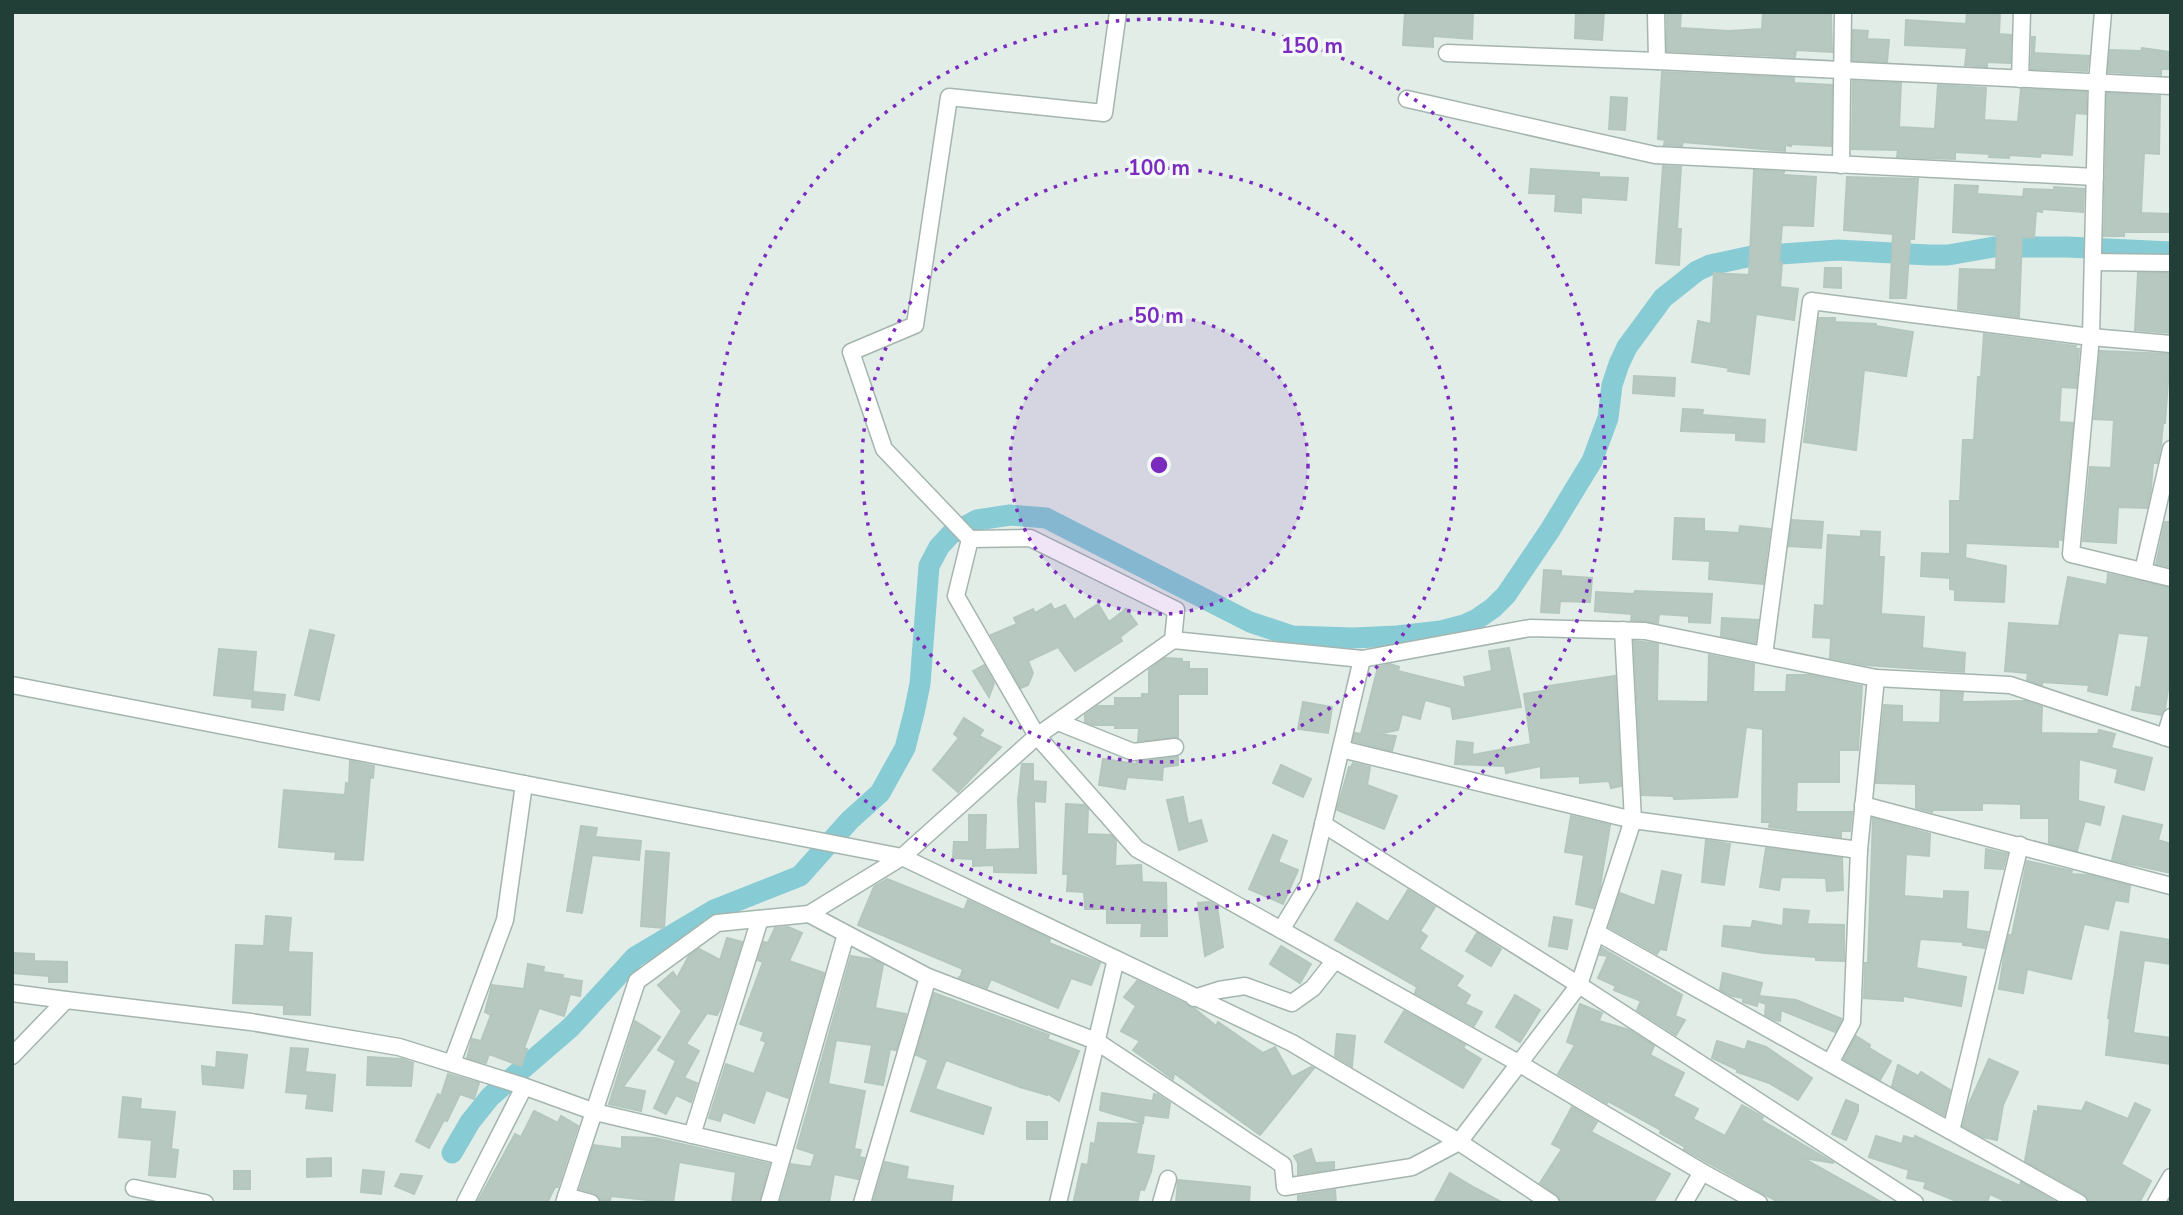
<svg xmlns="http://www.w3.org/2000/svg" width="2183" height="1215" viewBox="0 0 2183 1215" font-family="'Nunito Sans',sans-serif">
<rect width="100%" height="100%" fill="#e2ede8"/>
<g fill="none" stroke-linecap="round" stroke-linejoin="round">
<path stroke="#87cbd4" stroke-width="21" d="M452,1153L470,1122L490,1097L571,1027L635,957L714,910L800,876L850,820L880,793L905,748L914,713L920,684L929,566L939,547L951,534L977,520L1010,515L1046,518L1250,622L1292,636L1353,638L1397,636L1441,631L1464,625L1477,619L1493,608L1506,595L1550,530L1592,461L1608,418L1612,385L1619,364L1627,347L1663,298L1697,271L1710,265L1752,256L1838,250L1928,255H1948L1994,247H2067L2171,252"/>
</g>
<g fill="#b7c8c0" stroke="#b4c7be" stroke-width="2">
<path d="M1405,12H1473L1472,39L1433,36V47L1403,45Z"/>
<path d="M1576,12H1604L1602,40L1575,38Z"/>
<path d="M1667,12H1681L1680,28L1729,31L1762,29L1763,12H1831L1832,52L1796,50L1795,57L1667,51Z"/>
<path d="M1967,12H2000L1999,34L2011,35L2010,63L1987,62V67L1965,65L1967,48L1905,45L1906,20L1966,24Z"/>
<path d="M1853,30L1868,31L1867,39L1889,40L1887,62L1853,60Z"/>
<path d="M2032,37H2035L2034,53L2089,56L2087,71L2031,69Z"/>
<path d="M2142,48L2171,52V69H2161V75L2108,72L2110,50L2141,51Z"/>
<path d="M1662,72L1794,78V83L1832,85L1831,146L1791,144V146L1785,145V151L1683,142L1682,146L1664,145L1665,140L1658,139Z"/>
<path d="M1853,81L1901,83L1899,127L1935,129L1938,85L1986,88L1984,120L2018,122L2021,89L2086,92V114L2075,113L2072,155L2041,153L2040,157L2009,155V158L1989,157L1990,154L1955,152V159L1897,157L1898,150L1852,149Z"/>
<path d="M2107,93L2160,96L2159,154L2144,153L2141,213L2171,214V232H2124V236H2104Z"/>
<path d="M1611,97L1627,98L1625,130L1609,129Z"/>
<path d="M1663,166L1681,167L1677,229H1681L1679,265L1656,263Z"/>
<path d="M1531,169L1599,173V177L1628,178L1626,200L1581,197V213L1555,211L1556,194L1529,193Z"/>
<path d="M1754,170L1784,172L1783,175L1816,177L1813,226L1782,225L1779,263H1782L1780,287L1798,289L1794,320L1756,314L1749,374L1728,371L1729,368L1692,362L1698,321L1711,324L1714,273L1749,275Z"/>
<path d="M1847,177L1918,179L1914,239H1910L1906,298H1890L1893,234L1844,230Z"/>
<path d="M1955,185L1978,186L1977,194L2023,197L2024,189L2054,190V187L2084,189L2083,212L2042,209V212L2036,211L2034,238L2022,237L2019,317L1958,309L1960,269L1996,270L1997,235L1953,232Z"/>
<path d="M1825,268H1841V288L1824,287Z"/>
<path d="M2138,273H2171V333L2135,330Z"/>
<path d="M1819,318H1835V322L1876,324V326L1913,332L1906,376L1864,370L1856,450L1804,442Z"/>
<path d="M1984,334L2076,346L2075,349H2079L2076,388L2061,387L2059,422L2073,423L2062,540L2058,539V547L1966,543L1965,558L2006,566L2004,602L1955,600V590L1950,589V578L1921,576L1922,553L1950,554V501H1960L1963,440H1974L1978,377H1981Z"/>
<path d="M2100,351L2170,354L2165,423H2163L2161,445L2157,463H2153L2151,488L2147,508L2118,507L2116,543L2083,541L2090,467L2111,468L2114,420L2094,419Z"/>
<path d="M1634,376L1675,378L1674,396L1633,393Z"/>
<path d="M1683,409L1703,410L1702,415L1765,420L1764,442L1736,440V433L1681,431Z"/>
<path d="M1675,518L1704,519V531L1739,533L1740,526L1770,529L1763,584L1709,579L1710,561L1673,559Z"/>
<path d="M1792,520L1823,522L1821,548L1789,546Z"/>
<path d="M2165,522H2171V567L2156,564Z"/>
<path d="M1861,531L1880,532L1879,557H1884L1881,614L1924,617L1922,648L1965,653L1964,672L1865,665L1830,658L1831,638L1813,637L1815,605L1824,606L1828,535L1861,537Z"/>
<path d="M1544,570L1561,571V576L1592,578L1590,602L1560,601L1559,613L1541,612Z"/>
<path d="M2108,574L2171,588L2169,624H2171V670L2165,709L2161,715L2132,710L2136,687L2141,688L2149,636L2118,633L2107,695L2088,691L2089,685L2042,682V685L2027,680L2028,673L2005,671L2009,623L2059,626L2068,577L2107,585Z"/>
<path d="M1635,591L1712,594L1710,623L1689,622V616L1659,614L1658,623L1631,620L1632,614L1595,611L1596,592L1634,594Z"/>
<path d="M1051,604L1054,610L1065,605L1074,620L1098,604L1109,622L1126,609L1137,624L1120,637L1122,641L1075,671L1058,647L1028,661L1033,673L1028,685L1021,688L991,635L1017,624L1014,618L1033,609L1035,613Z"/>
<path d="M1722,618L1758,620L1755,643L1721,636Z"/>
<path d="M310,630L334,635L319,700L295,695Z"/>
<path d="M1634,641L1658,644L1657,701L1708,702L1709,655L1754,664L1753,692H1786L1787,675H1810L1862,686L1858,750H1839V782H1797L1796,812H1852L1850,831H1841V837L1769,827L1770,822H1762L1763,729L1746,727L1737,797L1674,799L1673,796L1642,795Z"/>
<path d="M1509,648L1521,707L1453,719L1451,707L1425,700L1420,719L1402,714L1398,730L1378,734L1396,736L1392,751L1353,741L1355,733L1361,734L1378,667L1390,664L1399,667L1398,671L1466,688L1464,677L1492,671L1489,651Z"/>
<path d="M219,649L256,652L252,699L214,695Z"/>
<path d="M1165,658L1182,659V662H1189V669H1207V694H1178V737L1138,741L1139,728H1115V725H1094L1085,722V715L1098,706H1115V698H1142V694H1149V670Z"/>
<path d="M984,665L994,683L989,697L973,671Z"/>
<path d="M1615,676L1621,786L1611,788L1609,781L1580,783V776L1541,778V766L1506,773L1505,766L1455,764L1457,741L1473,743L1472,755L1531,744L1524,694L1549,690L1548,686Z"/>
<path d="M253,692L285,695L283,710L252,707Z"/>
<path d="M1941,692L1963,693L1962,702L2026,701L2042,707L2041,733L2098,734L2099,730L2115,734L2111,748L2152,758L2144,790L2115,782L2118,769L2079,759L2078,801L2104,807L2100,825L2085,821L2077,851L2049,843V818H2021V804L1982,803V810H1932V812L1916,808V784L1876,783L1884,705L1902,706V722L1940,723Z"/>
<path d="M1303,702L1332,707L1328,733L1298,729Z"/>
<path d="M964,718L983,730L979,736L1001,747L958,792L933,770L959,738L954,734Z"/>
<path d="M1178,757V765L1163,767L1162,780L1127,777L1125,789L1099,785L1103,759L1136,764L1137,762Z"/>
<path d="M350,761L374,766L373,778L370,777L363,860L335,859L336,852L279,847L284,790L345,795L346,783L349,784Z"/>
<path d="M1353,763L1370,767L1367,785L1397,796L1384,829L1337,810L1349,767H1351Z"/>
<path d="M1022,764H1033V781L1046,782L1045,802L1034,801L1036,873L994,872V865L973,866V859L953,858L954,842H969V815H986L985,850L1020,849L1018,800Z"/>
<path d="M1281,765L1311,779L1303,797L1273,783Z"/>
<path d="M1183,797L1188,824L1201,820L1207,841L1179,850L1167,800Z"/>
<path d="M1066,804L1084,805L1088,809L1087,834L1111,835L1116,841L1115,866L1141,865L1142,882L1166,883L1167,936H1141L1142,923H1107V909H1085L1084,892L1067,891L1068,874H1063Z"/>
<path d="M1571,816L1610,825L1600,887L1593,908L1576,904L1584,855L1565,852Z"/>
<path d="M2123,816L2162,825L2158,840L2171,844V873L2112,860Z"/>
<path d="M1873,818L1930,834L1929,856L1906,854L1904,896L1944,899V891L1968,892L1966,929L1988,932L1984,948L1963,945V942L1920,939L1916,968L1966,977L1961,1006L1903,996V1001L1864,998L1865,963H1868Z"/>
<path d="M581,826L597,828L595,837L641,841L639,860L592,855L582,913L567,911Z"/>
<path d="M1273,835L1287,841L1278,862L1298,870L1283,904L1249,889Z"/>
<path d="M1706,840L1730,844L1724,885L1702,882Z"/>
<path d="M1766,848L1842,858L1843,890L1827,891L1826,878L1781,877L1779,890L1760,887Z"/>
<path d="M1986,849L2007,854L2003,869L1985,868Z"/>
<path d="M646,851L669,853L664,928L641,926Z"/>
<path d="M2027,861L2072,871L2071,874L2089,875L2130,886L2128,902L2115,900L2108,929L2084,924L2071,979L2027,969L2023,993L1999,989L2005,950L2009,935H2012Z"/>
<path d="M1662,871L1681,875L1666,950L1660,949L1657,954L1609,927L1620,893L1655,906Z"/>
<path d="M887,879L964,910L968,900L1050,939L1049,943L1100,963L1091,985L1071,978L1058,1008L991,979L987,988L958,977L960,978L963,969L858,925L874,887Z"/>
<path d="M1408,890L1435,907L1420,931L1427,936L1419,949L1463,976L1456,986L1470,995L1465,1004L1482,1012L1474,1026L1415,993L1417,987L1335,940L1357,903L1388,922Z"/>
<path d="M1209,902L1217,906L1223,947L1205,956L1198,903Z"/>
<path d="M1784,909L1809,911L1807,924L1844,925V961L1816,960V957L1764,953L1722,946L1724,926L1751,928L1753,921L1783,926Z"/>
<path d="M266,916L291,918L288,952L312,953L310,1015L284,1014V1005L233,1003L236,945L264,946Z"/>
<path d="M1554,917L1572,920L1567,949L1549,946Z"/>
<path d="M788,927L802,933L789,961L824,973L788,1098L766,1090L754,1123L723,1112L720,1121L709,1118L726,1064L754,1074L766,1042L761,1040L764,1032L740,1024L763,962L758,960L764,942L768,943L775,928Z"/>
<path d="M2121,932L2171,940V964L2144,960L2133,1033L2171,1038V1064L2106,1055L2110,1019L2108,1018Z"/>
<path d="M1477,933L1501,949L1491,966L1466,951Z"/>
<path d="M727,938L742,942L721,1007L717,1015L707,1013L686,1044L699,1051L684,1078L697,1083L691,1102L676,1095L666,1114L654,1108L676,1061L658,1050L682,1011L658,985L673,972L677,978L689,956L699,949L720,960Z"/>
<path d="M1281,946L1311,964L1300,983L1270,964Z"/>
<path d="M1602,948L1682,995L1675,1016L1685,1020L1676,1035L1637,1010L1641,1001L1614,990L1616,986L1598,978L1608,956L1600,955Z"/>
<path d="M12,953L34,954V961L67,962V982H49V976L12,973Z"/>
<path d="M851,956L874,960L883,965L875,1008L906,1014L896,1050L890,1049L883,1085L865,1082L872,1045L836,1040L828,1084L865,1091L854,1149L861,1150L859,1157L864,1158L858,1179L834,1174L829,1203H780L791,1164L811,1167L815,1154L797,1148Z"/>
<path d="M528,964L544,967L543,972L563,975L562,978L582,981L580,996L570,994L564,1016L539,1008L524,1048L527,1049L521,1066L489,1054L486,1063L467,1058L472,1039L481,1041L491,1015L485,1012L492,985L524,989Z"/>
<path d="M1723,973L1762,983L1759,996L1796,1000L1842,1019L1835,1032L1781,1010L1780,1021L1775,1020L1765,1015L1766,1004L1758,1001L1757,1006L1743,1002V998L1732,996L1720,990Z"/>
<path d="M1137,981L1194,1008L1216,1026L1218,1022L1263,1053L1275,1047L1292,1077L1311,1067L1314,1068L1260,1135L1174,1073L1173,1079L1133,1050L1140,1041L1121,1031L1136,1006L1124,997Z"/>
<path d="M934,993L1049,1035L1047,1039L1079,1051L1059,1101L1047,1093V1095L1020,1087L946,1060L935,1089L991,1108L983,1134L911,1111L928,1060L916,1055Z"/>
<path d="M1515,995L1540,1010L1520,1042L1496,1027Z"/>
<path d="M1580,1004L1602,1013L1599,1021L1629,1030L1654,1046L1650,1055L1684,1073L1673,1096L1698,1109L1693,1119L1725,1136L1742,1105L1763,1117L1761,1120L1834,1163L1803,1158L1883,1203H1780L1684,1149L1685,1147L1660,1133L1661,1130L1608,1101L1607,1103L1558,1074L1575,1045L1567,1042Z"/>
<path d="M1404,1011L1465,1045L1463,1048L1481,1059L1463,1088L1385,1042Z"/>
<path d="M635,1021L660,1037L623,1087L645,1091L641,1111L609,1104Z"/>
<path d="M1337,1034L1355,1036L1352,1066L1335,1056Z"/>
<path d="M1856,1036L1870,1045L1869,1048L1891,1061L1880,1080L1844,1059Z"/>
<path d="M1717,1041L1745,1050L1748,1041L1766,1047L1812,1078L1798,1100L1769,1083L1737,1072L1738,1070L1712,1058Z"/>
<path d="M291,1048L308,1049L305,1072L335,1075L332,1111L306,1108L308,1094L286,1092Z"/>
<path d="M217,1052L247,1055L243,1088L203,1084L202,1066L216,1068Z"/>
<path d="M368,1057L402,1059L413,1063L411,1086L367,1085Z"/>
<path d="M1989,1059L2018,1072L2003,1105L1997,1140L1983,1137L1963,1126L1968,1106Z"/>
<path d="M1898,1065L1918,1076L1921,1072L1950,1090L1944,1115L1892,1086Z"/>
<path d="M448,1074L479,1083L474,1099L460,1094L447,1121L444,1120L429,1148L416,1141L438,1094L441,1096Z"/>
<path d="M1102,1093L1153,1101L1154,1094L1158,1095L1170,1103L1168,1118L1144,1115L1143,1123L1100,1110Z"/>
<path d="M123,1097L141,1099L140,1109L175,1112L171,1149L178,1150L175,1177L149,1175L152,1140L119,1137Z"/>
<path d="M1846,1100L1858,1105V1111L1846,1140L1832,1134Z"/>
<path d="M2086,1102L2128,1119L2135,1103L2150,1110L2121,1164L2151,1181L2139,1203H2089L2084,1194L2025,1161L2034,1111L2038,1112V1106L2082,1111Z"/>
<path d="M1572,1107L1597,1122L1591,1132L1670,1174L1653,1203H1561L1557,1195L1540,1183L1562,1149L1552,1144Z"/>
<path d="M534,1111L558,1123L561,1116L578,1126L558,1187H555L547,1203H477L515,1134L521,1137Z"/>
<rect x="1027" y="1122" width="20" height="17"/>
<path d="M1098,1123L1142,1124L1136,1154L1154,1156L1151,1172L1144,1190L1140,1189L1137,1203H1085L1074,1200L1082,1164L1088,1165L1091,1143L1095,1144Z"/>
<path d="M1876,1136L1902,1144L1904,1136L1914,1139L1915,1136L2020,1186L2021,1182L2057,1203H2009L1990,1194L1987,1203H1961L1924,1188L1926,1182L1907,1178L1909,1170L1869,1157Z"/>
<path d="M622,1137L655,1138L769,1164L759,1203H732L736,1172L679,1162L673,1203L611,1196L610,1200H601L595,1193L580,1189L594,1145L622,1149Z"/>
<path d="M1311,1149L1316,1165L1317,1163L1334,1162V1169L1298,1174V1163L1294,1156Z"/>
<path d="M331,1158V1176L307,1177V1159Z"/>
<path d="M885,1162L908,1167L906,1179L953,1186L951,1203H873Z"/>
<path d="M363,1170L384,1172L381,1194L361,1192Z"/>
<rect x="234" y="1171" width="16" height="18"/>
<path d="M1450,1173L1475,1188L1503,1203H1434Z"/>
<path d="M401,1174L422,1176L414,1194L395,1186Z"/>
<path d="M1178,1180L1250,1187L1249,1203H1176Z"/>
<path d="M1335,1190L1336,1203H1298V1196Z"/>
</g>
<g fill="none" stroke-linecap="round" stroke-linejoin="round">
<defs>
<g id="minor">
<path d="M1656,12L1657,61"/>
<path d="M1447,53L1657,61L2171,86"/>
<path d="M2020,79L2022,12"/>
<path d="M1407,99L1655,155L2095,177"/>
<path d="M1841,165L1843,12"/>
<path d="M2093,262L2171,263"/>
<path d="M2171,344L2091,337L2071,554L2171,578"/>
<path d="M970,539L884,449L851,352L915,325L949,97L1104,113L1118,12"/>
<path d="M2143,571L2171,449"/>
<path d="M1173,640L1176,610L1030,538L970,539L956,596L1037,736L1137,849L1520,1064L1702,1172"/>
<path d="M1764,655L1811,301L2091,337L2097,83L2103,12"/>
<path d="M12,685L902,857L1292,1043L1459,1142L1551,1203"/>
<path d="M1058,722L1133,752L1175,747"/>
<path d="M2165,737L2171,717"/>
<path d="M1341,749L1633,820L1859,850L1876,678"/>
<path d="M1863,805L2171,886"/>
<path d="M1323,824L1579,985L1915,1203"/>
<path d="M809,914L928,977"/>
<path d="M1281,930L1309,884L1362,659"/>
<path d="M1596,932L2079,1203"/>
<path d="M12,993L66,1000L12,1056"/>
<path d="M1194,998L1219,990L1245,986L1292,1003L1313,988L1335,960"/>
<path d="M66,1000L251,1022L399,1047L523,1086L595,1112L782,1156"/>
<path d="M452,1063L505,920L524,784"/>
<path d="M1830,1063L1852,1022L1859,850"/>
<path d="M1951,1131L2020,845"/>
<path d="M692,1135L760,919"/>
<path d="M134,1188L205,1203"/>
<path d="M566,1196L591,1203"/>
<path d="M465,1203L524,1087"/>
<path d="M564,1203L637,981L717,923L809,914L902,857L1037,736L1173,640L1362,659L1530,628L1645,631L1876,678L2010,685L2171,739"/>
<path d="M769,1203L846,934"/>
<path d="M862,1203L928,977L1096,1041L1283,1165L1285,1187L1412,1167L1459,1142L1579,985L1633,820L1623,630"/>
<path d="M1058,1203L1116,959"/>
<path d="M1161,1203L1168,1179"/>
<path d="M1684,1203L1702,1172L1759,1203"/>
<path d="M2156,1203L2171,1177"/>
</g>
</defs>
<use href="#minor" stroke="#a4b5af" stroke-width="19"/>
<use href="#minor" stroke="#fff" stroke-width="16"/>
</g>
<circle cx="1159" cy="465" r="149" fill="#7b2cbf" fill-opacity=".12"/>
<g fill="none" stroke="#7b2cbf" stroke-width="3.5" stroke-dasharray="3.5 7">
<circle cx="1159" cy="465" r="149"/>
<circle cx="1159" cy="465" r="297"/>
<circle cx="1159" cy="465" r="446"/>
</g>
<circle cx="1159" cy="465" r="10" fill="#7b2cbf" stroke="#f3f9f6" stroke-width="3.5"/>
<g font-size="21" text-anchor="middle" font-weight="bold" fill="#7b2cbf" stroke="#f3f9f6" stroke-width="7" stroke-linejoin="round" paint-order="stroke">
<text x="1312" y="53">150 m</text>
<text x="1159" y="175">100 m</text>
<text x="1159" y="323">50 m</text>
</g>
<rect width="2183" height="1215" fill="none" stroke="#213f36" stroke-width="28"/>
</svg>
